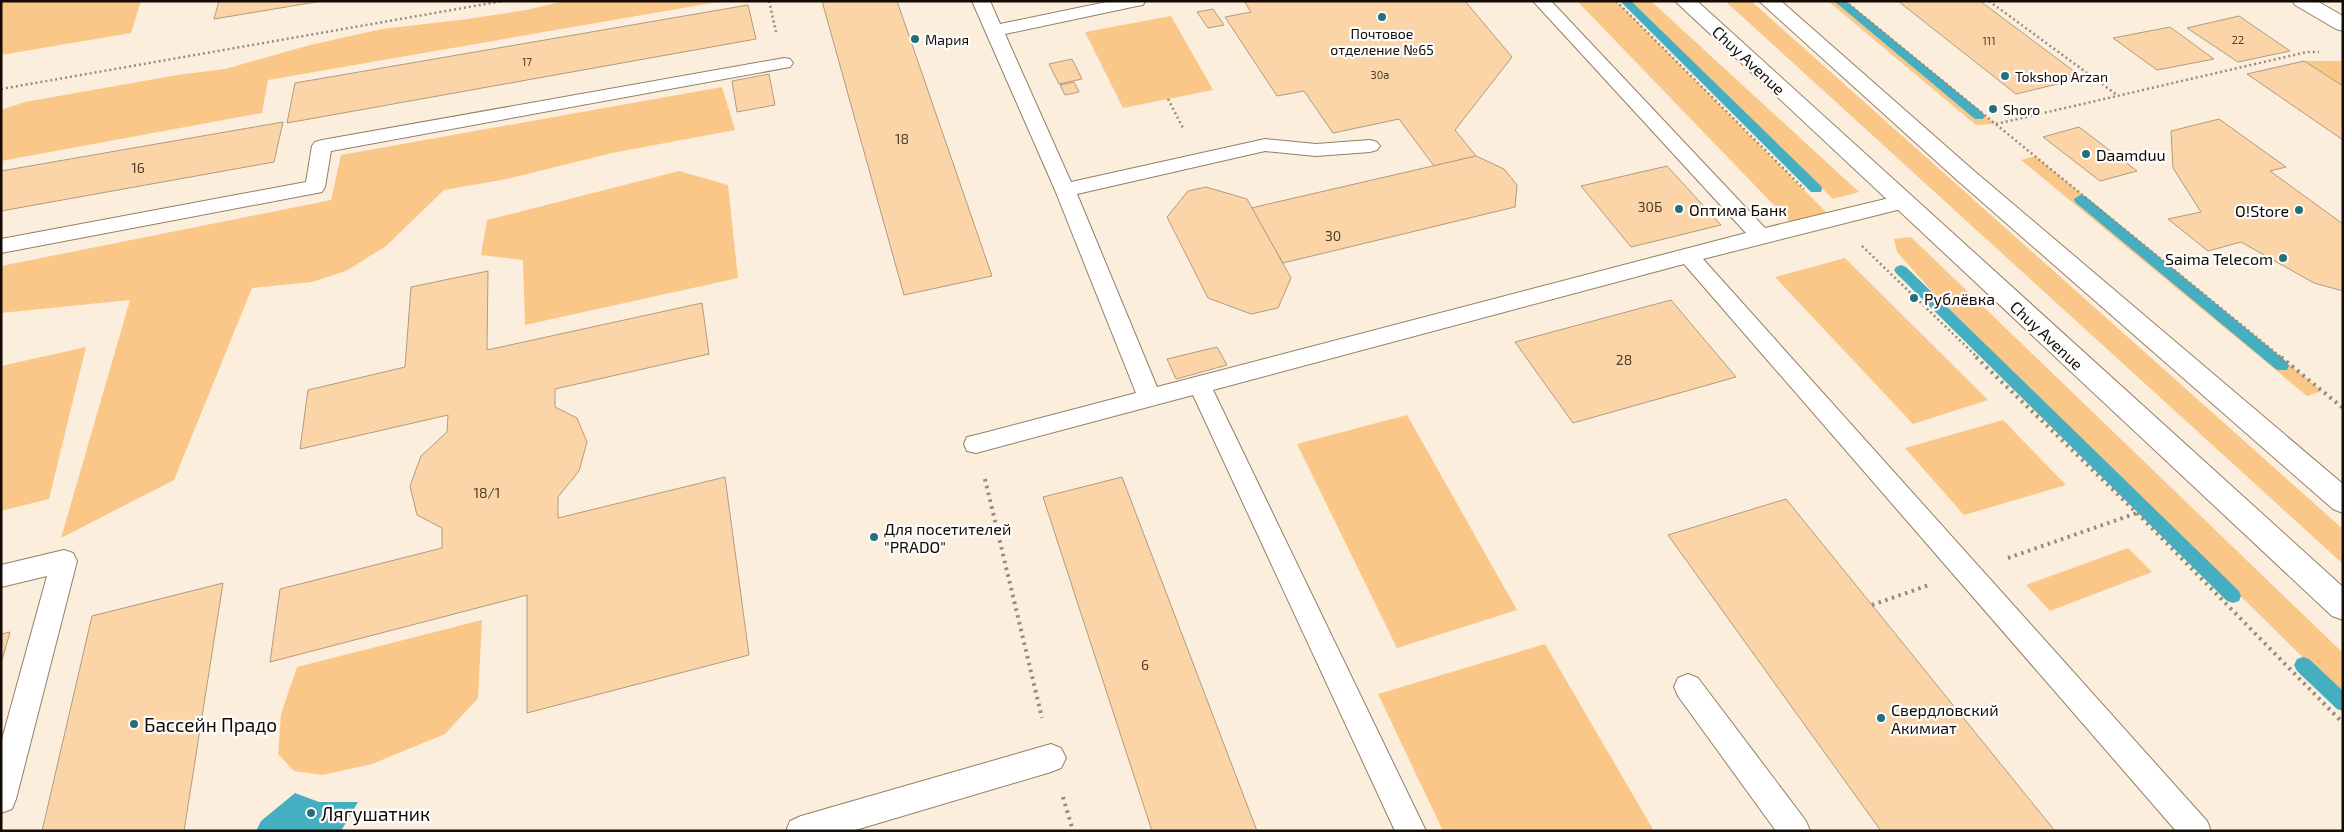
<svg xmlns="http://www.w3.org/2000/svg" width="2344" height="832" viewBox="0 0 2344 832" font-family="'Exo 2',sans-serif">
<rect width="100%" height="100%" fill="#fceedd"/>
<g fill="#fac789">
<path d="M1,1H141L131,33L1,55Z"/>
<path d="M565,1H723L268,80L262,113L1,161V110L25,102L177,75L225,69L310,45L382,29L468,19L526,10Z"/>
<path d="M1577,1H1616L1826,212L1796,228Z"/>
<path d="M1628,1H1651L1859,192L1833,199Z"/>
<path d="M1725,1H1751L2343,529V564Z"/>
<path d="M1828,1H1845L1995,124L1976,125Z"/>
<path d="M1171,16L1213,90L1123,108L1085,32Z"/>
<path d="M2304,61H2343V86Z"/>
<path d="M722,87L735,130L612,153L507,179L444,190L386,246L346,271L312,282L252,288L174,480L61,538L130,300L1,313V266L331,200L341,155Z"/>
<path d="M2035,156L2322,391L2307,396L2021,160Z"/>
<path d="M679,171L728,185L738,278L525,325L523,260L481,255L487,220Z"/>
<path d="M1911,237L2343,653V697L1938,298L1897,252L1894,239Z"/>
<path d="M1845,258L1988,400L1913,424L1775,277Z"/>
<path d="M86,347L49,499L1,511V366Z"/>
<path d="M1407,415L1517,610L1397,648L1297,444Z"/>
<path d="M2003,420L2066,485L1964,515L1905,448Z"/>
<path d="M2128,548L2152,572L2050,611L2026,585Z"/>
<path d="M482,620L478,698L445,734L372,764L322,775L294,771L278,754L281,714L297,667Z"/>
<path d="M1545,644L1654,831H1443L1378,694Z"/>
</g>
<path fill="#45aec0" d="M295,793L319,802H358L341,831H256L261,821Z"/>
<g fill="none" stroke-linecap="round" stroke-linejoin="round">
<g fill="#45aec0" fill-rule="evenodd">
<path d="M1620,1H1631L1821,186L1822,189L1821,192H1811Z"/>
<path d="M1834,1H1846L1983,113L1985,116L1983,119H1975Z"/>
<path d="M2080,195L2085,196L2287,362L2289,366L2287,370H2277L2075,202L2074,199Z"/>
<path d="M1901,265L1906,267L2239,591L2241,596L2239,601L2233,603L2227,601L1896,273L1894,270L1896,267Z"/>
<path d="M2303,657L2309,659L2343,691V711L2337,709L2297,671L2294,665L2297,659Z"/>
</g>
</g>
<g fill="#fbd5a7" stroke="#b19b81">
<path d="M219,1H322L214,19Z"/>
<path d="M822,1H897L992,276L904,295Z"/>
<path d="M1244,1H1465L1512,57L1455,130L1476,156L1434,166L1399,119L1333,133L1304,91L1277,96L1225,17L1251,12Z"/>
<path d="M1898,1H1980L2083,78L2016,94Z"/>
<path d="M748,5L756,39L287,123L295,83Z"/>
<path d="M1213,9L1224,25L1208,28L1197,12Z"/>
<path d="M2239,16L2290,51L2238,62L2187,28Z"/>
<path d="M2170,27L2214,59L2157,70L2113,38Z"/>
<path d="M1072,59L1082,79L1059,84L1049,64Z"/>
<path d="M2304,61L2343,86V140L2247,74Z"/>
<path d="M769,74L775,105L737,112L732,81Z"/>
<path d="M1074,82L1079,92L1065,95L1060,85Z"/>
<path d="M2219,119L2286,167L2270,171L2343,224V291L2314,283L2241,242L2208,251L2168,219L2201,212L2173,168L2171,131Z"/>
<path d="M283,122L274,162L1,211V171Z"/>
<path d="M2079,127L2137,171L2100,181L2043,137Z"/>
<path d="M1476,156L1504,169L1517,185L1515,207L1283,263L1251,208Z"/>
<path d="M1667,166L1721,225L1631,247L1581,186Z"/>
<path d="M1206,187L1247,199L1291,278L1278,308L1251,314L1208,298L1167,217L1188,191Z"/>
<path d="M488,271L487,350L702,303L709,354L555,389V407L577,418L587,442L579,471L558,497V518L725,477L749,655L527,713V595L270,662L280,589L442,548V528L417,515L410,486L421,456L447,432L448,415L300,449L308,390L405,367L411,287Z"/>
<path d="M1671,300L1736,377L1573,423L1515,342Z"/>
<path d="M1217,347L1227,365L1176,379L1167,359Z"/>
<path d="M1122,477L1257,831H1152L1043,497Z"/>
<path d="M1786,499L1872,605L2055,831H1881L1668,535Z"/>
<path d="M223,583L184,831H42L92,616Z"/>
<path d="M10,632L1,664V634Z"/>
</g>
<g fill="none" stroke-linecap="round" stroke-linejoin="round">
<defs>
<g id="service">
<path d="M972,1H990L1000,24L1111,1H1145L1143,5L1137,6L1005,34L1071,182L1265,139L1316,144L1370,140L1377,142L1380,146L1377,150L1370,152L1316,156L1265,151L1077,194L1157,387L1746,233L1533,1H1551L1765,228L1902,195L1909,197L1912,202L1909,207L1703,259L2207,821L2211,831H2176L1684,264L1213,390L1426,831H1395L1193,395L976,453L967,451L964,444L967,437L976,435L1136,393L1055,190Z"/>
<path d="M784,58L790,59L793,63L790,67L331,151L325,187L322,192L1,253V239L306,182L312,146L315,142L322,140Z"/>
<path d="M64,550L73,553L77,561L16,799L12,809L1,813V743L47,576L1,587V565Z"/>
<path d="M1688,674L1698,678L1806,821L1810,831H1776L1678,696L1674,687L1678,678Z"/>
<path d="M1051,744L1061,748L1066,758L1061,768L1051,772L852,831H786L790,821L801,816Z"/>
</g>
<path id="minor" d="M2292,1H2317L2343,16V31L2336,29L2295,5Z"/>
<g id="primary">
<path d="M1675,1H1697L2343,587V620L2332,616Z"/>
<path d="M1759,1H1781L1973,170L2343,484V513L2333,509L1957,180Z"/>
</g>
</defs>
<use href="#service" stroke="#947f65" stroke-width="2"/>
<use href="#minor" stroke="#947f65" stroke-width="2"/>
<use href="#primary" stroke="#947f65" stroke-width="2"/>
<g stroke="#968b7e" stroke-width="2.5" stroke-dasharray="2 3" stroke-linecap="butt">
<path d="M769,1L776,32"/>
<path d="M1616,1L1804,189"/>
<path d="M1845,1L2282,358"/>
<path d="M1989,1L2117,95"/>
<path d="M1,89L503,1"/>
<path d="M1168,99L1184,130"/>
<path d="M1996,124L2307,52H2319"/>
<path d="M1862,246L1978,358"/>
</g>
<g stroke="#968b7e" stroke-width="4" stroke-dasharray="2.5 4.5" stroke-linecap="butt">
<path d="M1976,357L2137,513L2343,723"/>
<path d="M2281,357L2343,408"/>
<path d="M985,479L1042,718"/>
<path d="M2008,558L2137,513"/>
<path d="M1872,605L1929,585"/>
<path d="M1063,797L1073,831"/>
</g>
<use href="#service" fill="#fff" fill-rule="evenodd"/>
<use href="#minor" fill="#fff" fill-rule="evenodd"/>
<use href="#primary" fill="#fff" fill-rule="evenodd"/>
</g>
<g fill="#266e7a" stroke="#fdfdfd" stroke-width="2">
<circle cx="1382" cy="17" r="5"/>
<circle cx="915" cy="39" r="5"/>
<circle cx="2005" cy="76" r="5"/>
<circle cx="1993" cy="109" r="5"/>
<circle cx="2086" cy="154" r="5"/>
<circle cx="1679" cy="209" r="5"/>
<circle cx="2299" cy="210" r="5"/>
<circle cx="2283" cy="258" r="5"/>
<circle cx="1914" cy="298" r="5"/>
<circle cx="874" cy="537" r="5"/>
<circle cx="1881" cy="718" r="5"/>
<circle cx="134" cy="724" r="5"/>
<circle cx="311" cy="813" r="5"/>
</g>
<g text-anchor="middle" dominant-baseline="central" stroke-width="4.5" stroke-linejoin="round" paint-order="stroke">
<g font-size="11" fill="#4d3e2c">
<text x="2238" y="39">22</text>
<text x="1989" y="40">111</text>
<text x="527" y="61">17</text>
<text x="1380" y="74">30а</text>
</g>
<g font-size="14" fill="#130b03" stroke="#fdfdfd" text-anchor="start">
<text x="1382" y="33" text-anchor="middle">Почтовое<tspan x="1382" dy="16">отделение №65</tspan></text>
<text x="925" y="39">Мария</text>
<text x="2015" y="76">Tokshop Arzan</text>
<text x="2003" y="109">Shoro</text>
</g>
<g font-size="14" fill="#4d3e2c">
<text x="902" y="138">18</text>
<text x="138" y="167">16</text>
<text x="1650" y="206">30Б</text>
<text x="1333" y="235">30</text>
<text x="1624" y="359">28</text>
<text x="487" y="492">18/1</text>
<text x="1145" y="664">6</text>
</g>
<g font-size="16" fill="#130b03" stroke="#fdfdfd">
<text transform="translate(1749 60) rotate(43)">Chuy Avenue</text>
<text transform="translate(2047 335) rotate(43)">Chuy Avenue</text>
</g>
<g font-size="16" fill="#130b03" stroke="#fdfdfd" text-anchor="start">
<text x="2096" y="154">Daamduu</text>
<text x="1689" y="209">Оптима Банк</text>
<text x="2289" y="210" text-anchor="end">O!Store</text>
<text x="2273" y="258" text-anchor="end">Saima Telecom</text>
<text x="1924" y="298">Рублёвка</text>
<text x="884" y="528">Для посетителей<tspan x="884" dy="18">"PRADO"</tspan></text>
<text x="1891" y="709">Свердловский<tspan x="1891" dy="18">Акимиат</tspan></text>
</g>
<g font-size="19" fill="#130b03" stroke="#fdfdfd" text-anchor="start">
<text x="144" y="724">Бассейн Прадо</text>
<text x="321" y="813">Лягушатник</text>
</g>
</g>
<rect width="2344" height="832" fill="none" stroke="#130b03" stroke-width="5"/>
</svg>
